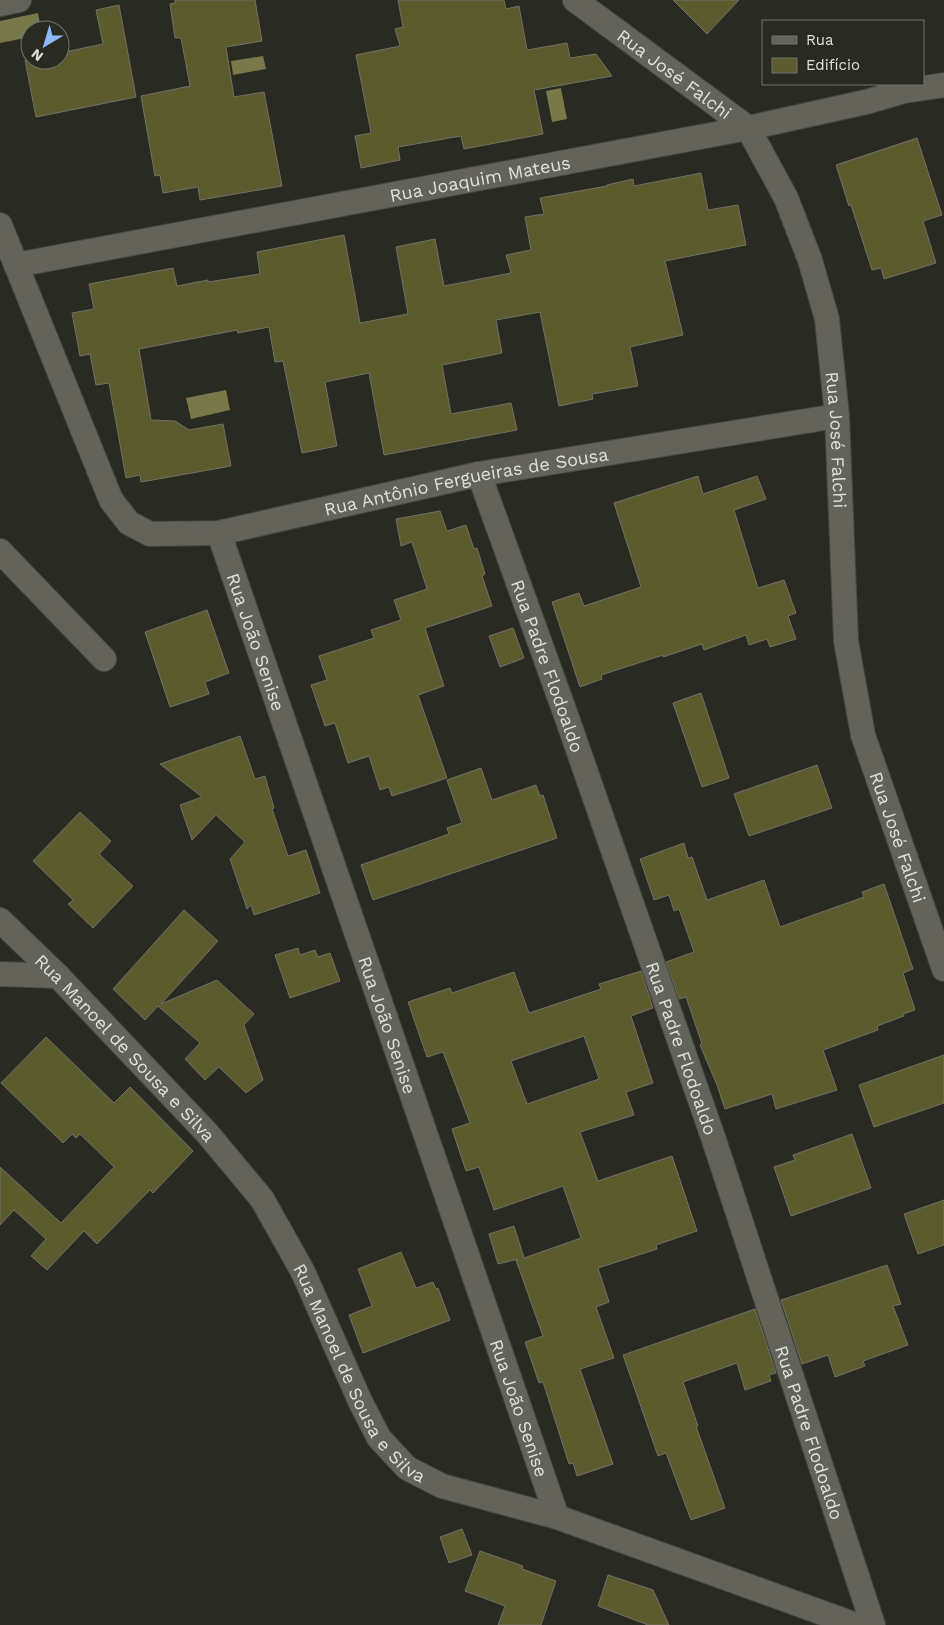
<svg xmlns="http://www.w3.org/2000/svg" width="944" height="1625" viewBox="0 0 944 1625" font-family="'Work Sans',sans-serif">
<rect width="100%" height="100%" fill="#292a21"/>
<g fill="#787849">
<path d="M38,13L41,30H30V37L0,43V21Z"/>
<path d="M263,56L266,69L233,75L231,61Z"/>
<path d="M561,88L567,119L552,122L546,91Z"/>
<path d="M226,390L230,410L191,419L186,398Z"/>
</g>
<g fill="#5c5b2d" stroke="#717168" fill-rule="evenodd">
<path d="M175,0H255L262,41L226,47L234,97L264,92L282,186L200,200L198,187L163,193L160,175L155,176L141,96L190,86L181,38H175L170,4L175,3Z"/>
<path d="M398,0H504L506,9L519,6L527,50L567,43L570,58L596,54L612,76L534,90L543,134L464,149L461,136L398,147L400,160L361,168L355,136L371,133L356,55L400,46L395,29L403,27Z"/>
<path d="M673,0H739L707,34Z"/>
<path d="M119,5L136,97L36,117L25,60H60V53L103,44L96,10Z"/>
<path d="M917,138L942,215L923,221L936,263L884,279L881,268L872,270L851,205L849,206L836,165Z"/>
<path d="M701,173L708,210L738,205L746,245L665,261L683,335L630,347L638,386L592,394L593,399L559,406L540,312L496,320L502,353L442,365L451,414L511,403L517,430L384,455L369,373L325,382L337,446L302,453L283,361L275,362L269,327L238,333L237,330L139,349L151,420L175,421L189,430L223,424L231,466L141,482L140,475L126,478L109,383L96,385L90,354L80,356L72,313L94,309L89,284L173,268L177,286L208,280V282L260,274L257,252L344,235L360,323L408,314L396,247L435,239L444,286L511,273L506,255L531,250L525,217L544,214L540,198L607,186V185L633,179L634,186Z"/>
<path d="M698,476L703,494L757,476L766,499L734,510L758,588L784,580L796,613L788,616L796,639L770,647L767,639L749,645L746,635L704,650L702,644L663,657V655L601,675L602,679L580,687L552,602L579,593L584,606L641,587L614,503Z"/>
<path d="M440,511L447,531L466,525L474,549L477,548L485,574L482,576L492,606L425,628L444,686L418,695L447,778L392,796L389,787L380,790L369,756L348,763L335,723L325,726L311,685L327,680L319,656L374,638L371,630L401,620L394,600L427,589L412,542L401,546L396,519Z"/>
<path d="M207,610L229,673L205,682L209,694L170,707L145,632Z"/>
<path d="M513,628L524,658L500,667L489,636Z"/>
<path d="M701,693L729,778L702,787L673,703Z"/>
<path d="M240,736L255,779L265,776L274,808L272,809L288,856L306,850L320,893L254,915L251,905L247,909L230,859L245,842L216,815L192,840L180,805L202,797L160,764Z"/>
<path d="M817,765L832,808L749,836L734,794Z"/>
<path d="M481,768L492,800L536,785L540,796L543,795L557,838L373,900L361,865L449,834L447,828L462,823L447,780Z"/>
<path d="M80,812L111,841L99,854L133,886L93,928L68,904L73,900L33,861Z"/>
<path d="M684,843L688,858L692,857L707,900L764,880L780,927L864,897L862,892L884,884L913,969L903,973L915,1010L903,1014L904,1016L877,1026L878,1030L823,1050L837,1090L776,1109L772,1094L725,1109L717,1085L700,1045L702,1044L686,997L679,999L666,962L694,952L679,909L674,911L669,895L654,900L640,859Z"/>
<path d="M184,910L218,941L161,1004L217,980L254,1014L244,1025L263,1080L246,1093L219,1067L205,1080L185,1059L200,1043L158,1006L145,1020L113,989Z"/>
<path d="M298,948L300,955L315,950L318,957L330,953L340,981L290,998L275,955Z"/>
<path d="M641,971L653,1008L631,1016L653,1083L626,1092L634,1115L580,1132L598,1181L672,1156L697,1231L656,1245L657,1249L598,1268L609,1302L596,1307L614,1358L580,1369L613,1464L577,1476L573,1463L569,1464L543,1382L539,1383L525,1342L543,1336L516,1260L518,1259L498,1264L489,1234L514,1226L524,1258L581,1238L563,1186L494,1210L479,1167L466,1171L452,1129L470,1123L443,1052L427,1057L408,1002L450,988L452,993L514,972L529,1013L601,989L599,984ZM584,1036L599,1079L527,1104L511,1061Z"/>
<path d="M46,1037L114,1103L130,1087L193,1151L153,1193L150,1190L97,1244L84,1231L47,1270L31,1256L46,1239L14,1210L0,1225V1167L61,1223L114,1167L80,1134L76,1138L72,1134L63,1143L1,1083Z"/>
<path d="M944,1055V1103L874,1127L859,1085Z"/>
<path d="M852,1134L871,1188L791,1216L774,1167L795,1160L793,1155Z"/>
<path d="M944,1200V1245L918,1254L904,1214Z"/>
<path d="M401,1252L416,1288L433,1282L436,1289L438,1288L450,1320L363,1353L349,1315L372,1306L358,1269Z"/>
<path d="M887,1265L901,1304L893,1306L908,1345L863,1361L865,1366L835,1377L828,1355L802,1364L781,1300Z"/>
<path d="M755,1309L776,1373L769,1375L771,1381L745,1390L737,1363L683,1382L698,1426H696L725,1508L691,1520L666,1453L658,1456L623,1355Z"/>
<path d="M462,1529L472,1555L449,1563L440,1537Z"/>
<path d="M480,1551L523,1566L522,1569L556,1581L541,1625H498L505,1606L465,1591Z"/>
<path d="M608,1575L653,1590L669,1625H648L598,1606Z"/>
</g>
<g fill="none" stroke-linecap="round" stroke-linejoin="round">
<defs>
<g id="street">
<path id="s1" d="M575,0L748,128L786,198L810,260L827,319L837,416L846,641L863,735L944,969"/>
<path d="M0,4L19,0"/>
<path id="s2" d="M0,225L111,500L129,523L150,534L219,533L479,474L837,416"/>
<path id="s3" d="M16,265L748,128L866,102L904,91L944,85"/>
<path id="s4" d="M479,474L567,718L714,1140L873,1625"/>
<path id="s5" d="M219,533L557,1517"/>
<path d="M0,551L104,659"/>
<path id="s6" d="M0,920L58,976L207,1133L262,1199L303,1272L360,1401L379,1438L407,1468L442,1486L557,1517L856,1625"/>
<path d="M0,974L58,976"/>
</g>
</defs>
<use href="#street" stroke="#484841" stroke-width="26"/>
<use href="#street" stroke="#63635a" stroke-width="24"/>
</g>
<g text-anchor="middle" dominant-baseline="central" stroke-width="4" stroke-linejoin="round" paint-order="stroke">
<g font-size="18" fill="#e0e1db" stroke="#292a21">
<text stroke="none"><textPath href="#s1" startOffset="124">Rua José Falchi</textPath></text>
<text stroke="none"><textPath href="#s3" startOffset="472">Rua Joaquim Mateus</textPath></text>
<text stroke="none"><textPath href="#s1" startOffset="544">Rua José Falchi</textPath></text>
<text stroke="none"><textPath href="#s2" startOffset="671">Rua Antônio Fergueiras de Sousa</textPath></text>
<text stroke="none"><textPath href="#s5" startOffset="115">Rua João Senise</textPath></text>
<text stroke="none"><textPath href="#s4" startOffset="204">Rua Padre Flodoaldo</textPath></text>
<text stroke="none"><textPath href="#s1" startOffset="949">Rua José Falchi</textPath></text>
<text stroke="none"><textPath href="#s5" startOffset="520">Rua João Senise</textPath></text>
<text stroke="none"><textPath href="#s6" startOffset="179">Rua Manoel de Sousa e Silva</textPath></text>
<text stroke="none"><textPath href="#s4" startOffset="609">Rua Padre Flodoaldo</textPath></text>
<text stroke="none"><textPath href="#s6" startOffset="584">Rua Manoel de Sousa e Silva</textPath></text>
<text stroke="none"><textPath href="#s5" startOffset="925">Rua João Senise</textPath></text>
<text stroke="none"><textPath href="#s4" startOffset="1014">Rua Padre Flodoaldo</textPath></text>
</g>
</g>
<rect x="762" y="20" width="162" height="65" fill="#292a21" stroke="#72736b"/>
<rect x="772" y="36" width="25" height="8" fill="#63635a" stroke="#72736b"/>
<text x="806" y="45" font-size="15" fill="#e0e1db">Rua</text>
<rect x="772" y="58" width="25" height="15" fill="#5c5b2d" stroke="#72736b"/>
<text x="806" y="70" font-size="15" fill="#e0e1db">Edifício</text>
<g transform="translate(45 45) rotate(218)"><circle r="24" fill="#292a21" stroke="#72736b"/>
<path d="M0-4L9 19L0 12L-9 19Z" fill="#8db9fc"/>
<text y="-8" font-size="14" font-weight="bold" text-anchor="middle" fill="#e0e1db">N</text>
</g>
</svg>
